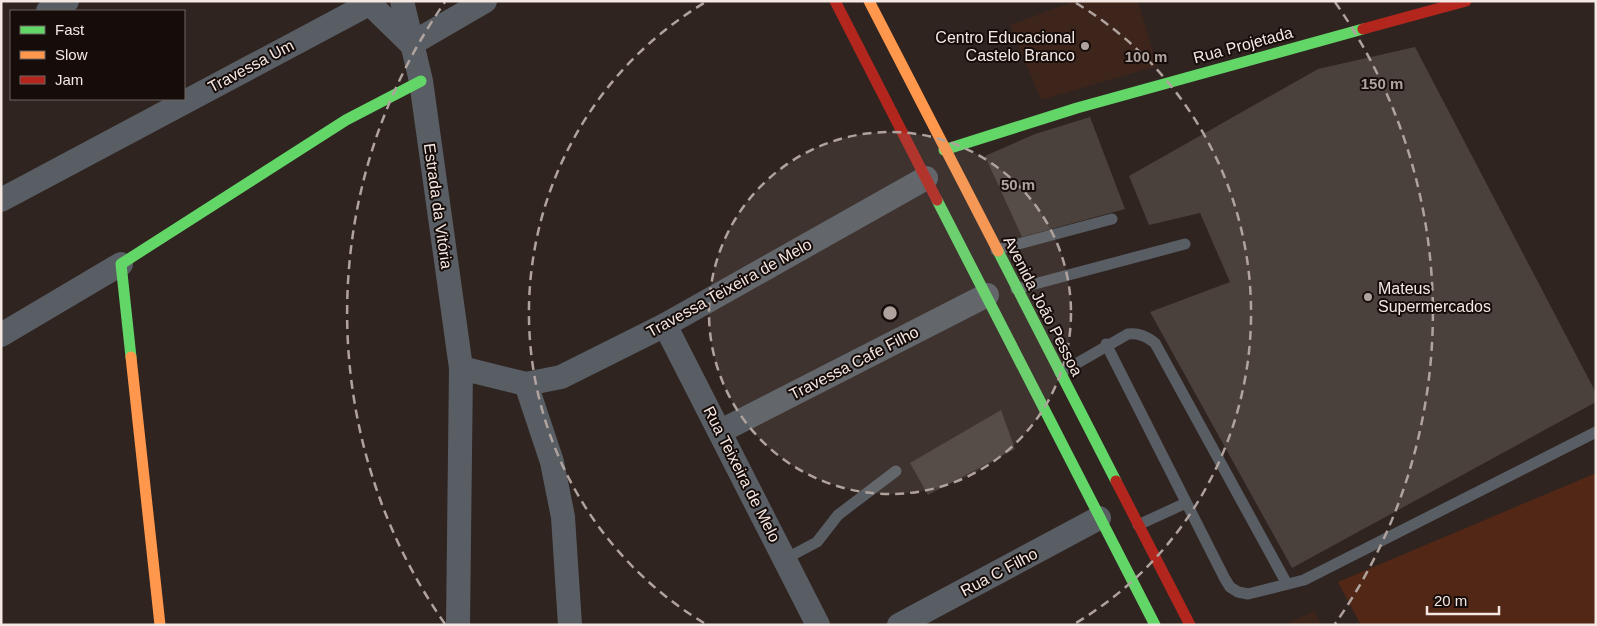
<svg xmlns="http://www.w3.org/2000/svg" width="1597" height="626" viewBox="0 0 1597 626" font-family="Arial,sans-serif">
<rect width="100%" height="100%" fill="#2f2420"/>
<g fill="#3e251c">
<path d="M1075,1H1138L1157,66L1041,100L1010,25Z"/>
<path d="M1314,611L1322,625H1284Z"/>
</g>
<path fill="#532716" d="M1596,473V625H1361L1338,582Z"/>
<g fill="#4a413d">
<path d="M1415,47L1596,393V402L1292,568L1150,312L1230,282L1200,213L1149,225L1129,176L1318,69Z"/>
<path d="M1090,117L1125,209L1022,237L985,156L1035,134Z"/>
<path d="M1001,410L1015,449L928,495L910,463Z"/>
</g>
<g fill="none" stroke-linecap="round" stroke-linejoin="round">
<g stroke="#595e65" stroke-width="11">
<path d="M996,250L1112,219"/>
<path d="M1016,289L1185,244"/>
<path d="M1106,344L1225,579L1230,587L1238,592L1248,594L1304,580L1596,432"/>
<path d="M1060,373L1128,334C1139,333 1146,336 1155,343L1287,584"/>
<path d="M1138,525L1186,503"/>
<path d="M785,559L817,542L838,515L896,471"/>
</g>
<g stroke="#595e65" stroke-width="24">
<path d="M367,1L411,44"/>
<path d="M402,1L421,81L461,368L458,625"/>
<path d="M48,11L67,1"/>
<path d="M411,44L485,1"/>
<path d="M1,200L369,4"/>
<path d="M665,325L818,625"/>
<path d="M1,335L121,264"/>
<path d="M461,368L526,384L561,377L665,325L926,178"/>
<path d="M526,384L552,462L563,517L570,625"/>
<path d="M721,431L987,295"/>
<path d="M899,625L1099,518"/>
</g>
<g stroke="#63d668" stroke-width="11">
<path d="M944,150L1077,108L1363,29"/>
<path d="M937,200L1155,625"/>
<path d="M998,251L1116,481"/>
<path d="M131,357L121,264L346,120L421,81"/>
</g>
<g stroke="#ff974d" stroke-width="11">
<path d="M869,1L998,251"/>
<path d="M131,357L160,625"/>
</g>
<g stroke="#b3261e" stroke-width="11">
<path d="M835,1L937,200"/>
<path d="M1363,29L1466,1"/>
<path d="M1116,481L1190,625"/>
</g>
</g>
<circle cx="890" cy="313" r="181" fill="#b0a39e" fill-opacity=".12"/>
<g fill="none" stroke="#b0a39e" stroke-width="2.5" stroke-dasharray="9 6">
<circle cx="890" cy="313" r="181"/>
<path d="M704 623A362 362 0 0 1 704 3M1076 3A362 362 0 0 1 1076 623"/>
<path d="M445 624A543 543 0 0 1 445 2M1335 2A543 543 0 0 1 1335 624"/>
</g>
<g fill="#b0a39e" stroke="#160d0a" stroke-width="2">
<circle cx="1085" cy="46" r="5"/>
<circle cx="1368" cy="297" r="5"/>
</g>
<g text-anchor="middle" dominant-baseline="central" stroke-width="4" stroke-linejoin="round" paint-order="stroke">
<g font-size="16" fill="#f5e7e2" stroke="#160d0a" text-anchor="end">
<text x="1075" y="37">Centro Educacional<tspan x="1075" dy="18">Castelo Branco</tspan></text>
<text x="1378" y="288" text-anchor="start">Mateus<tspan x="1378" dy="18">Supermercados</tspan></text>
</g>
<g font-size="16" fill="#f5e7e2" stroke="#160d0a">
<text transform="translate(1243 45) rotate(-15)">Rua Projetada</text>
<text transform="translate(251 66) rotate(-28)">Travessa Um</text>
<text transform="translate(438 206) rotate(82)">Estrada da Vitória</text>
<text transform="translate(729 288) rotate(-29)">Travessa Teixeira de Melo</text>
<text transform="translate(1043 306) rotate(63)">Avenida João Pessoa</text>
<text transform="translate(854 363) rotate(-27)">Travessa Cafe Filho</text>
<text transform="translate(742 474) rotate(63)">Rua Teixeira de Melo</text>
<text transform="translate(999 572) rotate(-28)">Rua C Filho</text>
</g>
</g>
<circle cx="890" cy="313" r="8" fill="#b0a39e" stroke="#160d0a" stroke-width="2.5"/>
<g font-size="15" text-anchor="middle" font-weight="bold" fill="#b0a39e" stroke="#160d0a" stroke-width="4" stroke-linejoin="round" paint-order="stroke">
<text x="1146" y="62">100 m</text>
<text x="1382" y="89">150 m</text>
<text x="1018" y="190">50 m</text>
</g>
<rect width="1597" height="626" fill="none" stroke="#f5e7e2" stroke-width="5"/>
<rect x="10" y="10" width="175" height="90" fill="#160d0a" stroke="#6f6460"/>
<rect x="20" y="26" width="25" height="8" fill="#63d668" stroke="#6f6460"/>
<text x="55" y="35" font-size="15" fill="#f5e7e2">Fast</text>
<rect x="20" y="51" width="25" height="8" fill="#ff974d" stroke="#6f6460"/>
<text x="55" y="60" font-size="15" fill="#f5e7e2">Slow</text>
<rect x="20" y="76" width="25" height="8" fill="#b3261e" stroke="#6f6460"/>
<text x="55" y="85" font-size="15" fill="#f5e7e2">Jam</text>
<path d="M1427 606v8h72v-8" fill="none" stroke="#f5e7e2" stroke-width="2.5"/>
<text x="1434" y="606" font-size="15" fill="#f5e7e2" stroke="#160d0a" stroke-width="4" paint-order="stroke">20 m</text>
</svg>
